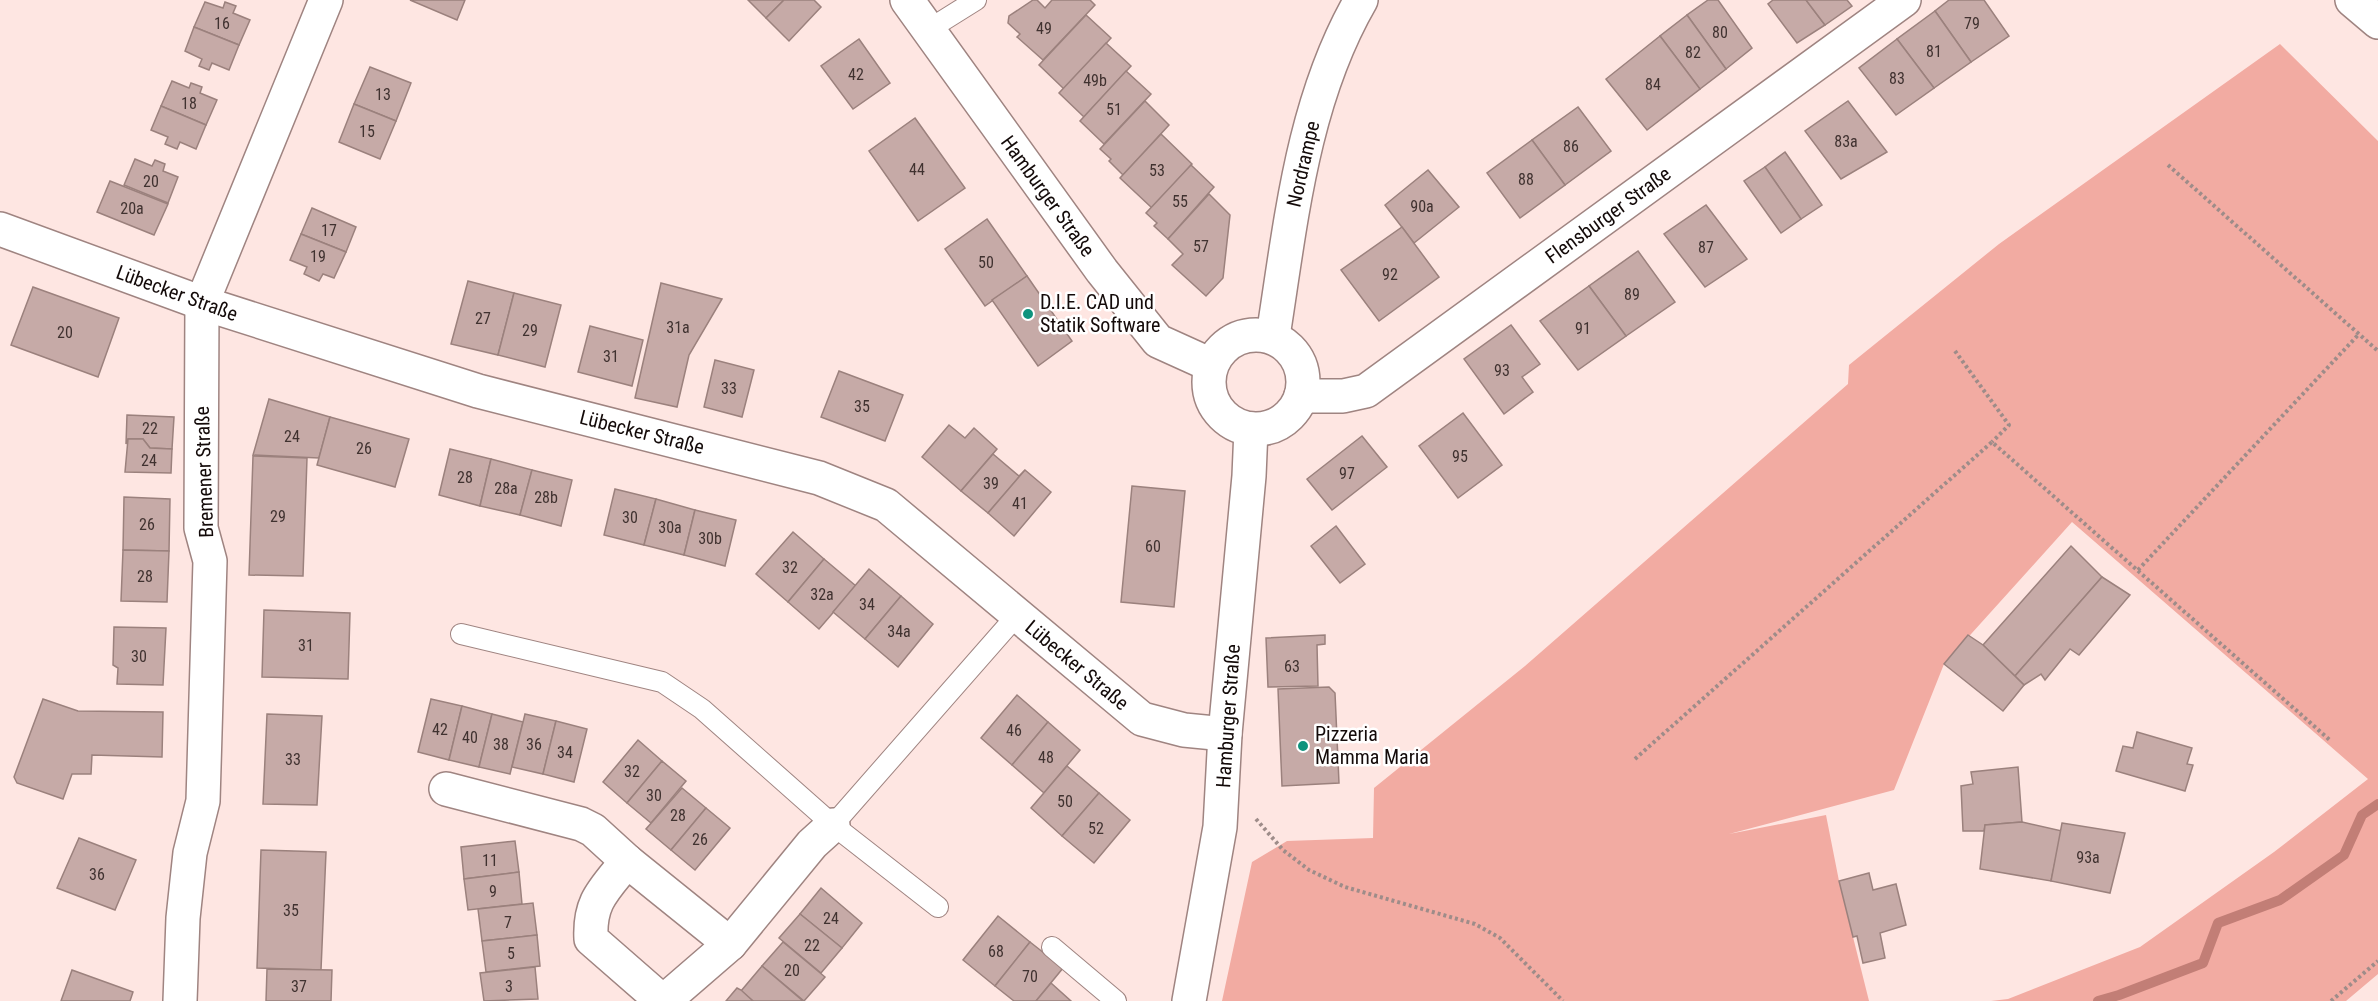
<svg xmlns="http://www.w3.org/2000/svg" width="2378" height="1001" viewBox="0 0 2378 1001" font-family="'Roboto Condensed',sans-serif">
<rect width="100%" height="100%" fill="#fee6e2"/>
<path fill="#f2aba2" d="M2280,44L2378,141V974L2346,1001H1991L2008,999L2140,947L2274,852L2368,779L2072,522L1944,664L1894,790L1729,834L1826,815L1839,881L1869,1001H1222L1252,862L1287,841L1373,838L1374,788L1525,666L1848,384L1849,365L1999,244Z"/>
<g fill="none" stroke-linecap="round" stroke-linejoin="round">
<path stroke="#c27e76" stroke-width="10" d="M2098,1001L2119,995L2203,963L2218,923L2280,900L2344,855L2362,815L2378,804"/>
</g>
<g fill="#c6aaa7" stroke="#9b817d" stroke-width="1.5">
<path d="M410,0H465L457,20Z"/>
<path d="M748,0H784L766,18Z"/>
<path d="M784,0H814L821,7L789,41L766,18Z"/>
<path d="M1033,0H1037L1045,8L1052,0H1090L1095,5L1043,60L1017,37L1020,34L1008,23L1009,16Z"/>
<path d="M1708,0H1718L1752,48L1726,69L1687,15Z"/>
<path d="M1773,0H1806L1825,25L1797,43L1768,4Z"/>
<path d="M1806,0H1847L1852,6L1825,25Z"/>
<path d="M1949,0H1984L2009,36L1971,62L1935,11Z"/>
<path d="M205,2L223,8L225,2L236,6L233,13L250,20L239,45L194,27Z"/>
<path d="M1935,11L1971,62L1934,88L1897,39Z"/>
<path d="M1086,15L1111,38L1064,89L1039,65Z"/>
<path d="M1687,15L1726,69L1700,89L1660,36Z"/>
<path d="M194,27L239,45L229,70L212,63L209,70L199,66L202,59L185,51Z"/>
<path d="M1660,36L1700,89L1647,130L1606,79Z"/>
<path d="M859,39L890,83L853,109L821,66Z"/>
<path d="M1897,39L1934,88L1896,115L1859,68Z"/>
<path d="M1106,43L1131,66L1084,117L1059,93Z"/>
<path d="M370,67L411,83L396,121L354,104Z"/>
<path d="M1126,71L1151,94L1104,144L1080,121Z"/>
<path d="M172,81L189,88L191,83L202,87L200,93L217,100L206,125L161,106Z"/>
<path d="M1145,101L1169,125L1123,175L1109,161L1111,159L1100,149Z"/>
<path d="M1848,101L1887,152L1841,179L1805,131Z"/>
<path d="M354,104L396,121L380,159L339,142Z"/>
<path d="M161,106L206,125L196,149L180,142L177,149L165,144L168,137L151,130Z"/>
<path d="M1578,107L1611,151L1565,185L1532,140Z"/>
<path d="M915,118L965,188L918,221L869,151Z"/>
<path d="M1161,134L1192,164L1152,208L1120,178Z"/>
<path d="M1532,140L1565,185L1520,218L1487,173Z"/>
<path d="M1785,152L1822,205L1801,219L1765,167Z"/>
<path d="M135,159L152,166L155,160L165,164L163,171L178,177L168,203L124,185Z"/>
<path d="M1191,165L1214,187L1168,239L1154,226L1157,223L1146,213Z"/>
<path d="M1765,167L1801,219L1781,233L1744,181Z"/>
<path d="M1428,170L1459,207L1414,243L1385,205Z"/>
<path d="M110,181L168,204L154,235L97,212Z"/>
<path d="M1209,194L1230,215L1223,278L1206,296L1172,265L1183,254L1168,239Z"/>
<path d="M1706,205L1747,259L1705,287L1664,234Z"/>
<path d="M312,208L356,227L346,252L301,234Z"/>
<path d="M987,219L1027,276L985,306L945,249Z"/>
<path d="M1402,227L1439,277L1379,321L1341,270Z"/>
<path d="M301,234L346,252L334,278L323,274L319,281L304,274L307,267L290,260Z"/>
<path d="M1638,251L1675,302L1626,336L1589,286Z"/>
<path d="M1027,276L1072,341L1038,366L992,300Z"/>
<path d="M468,281L514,293L498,355L451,344Z"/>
<path d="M661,283L722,299L689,355L677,407L635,398Z"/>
<path d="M1589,286L1626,336L1578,370L1540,321Z"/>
<path d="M33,287L119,318L98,377L11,345Z"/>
<path d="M514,293L561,305L545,367L498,355Z"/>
<path d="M1511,325L1540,364L1522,377L1533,392L1504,414L1464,359Z"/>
<path d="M590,326L643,340L632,386L578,372Z"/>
<path d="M715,360L754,370L742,417L704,407Z"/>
<path d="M839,371L903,395L885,441L821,417Z"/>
<path d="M269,399L330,417L319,458L253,455Z"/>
<path d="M1463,413L1502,465L1458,498L1419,446Z"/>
<path d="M127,415L174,417L172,449L150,448L143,439H128L126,444Z"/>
<path d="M330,417L409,439L395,487L317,465Z"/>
<path d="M949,425L965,438L974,428L997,449L961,491L922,457Z"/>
<path d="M1362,436L1387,467L1332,510L1307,479Z"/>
<path d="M128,439H143L150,448L172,449L171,473L125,472Z"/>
<path d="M450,449L491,459L480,506L439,495Z"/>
<path d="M993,454L1019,476L1025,470L988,513L961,491Z"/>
<path d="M253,456L307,458L303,576L249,575Z"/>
<path d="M491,459L532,470L520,515L480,506Z"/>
<path d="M532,470L572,480L561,526L520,515Z"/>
<path d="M1025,470L1051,492L1014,536L988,513Z"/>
<path d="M1132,486L1185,491L1174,607L1121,602Z"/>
<path d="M615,489L656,499L644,545L604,535Z"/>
<path d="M124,497L170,499L169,551L123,550Z"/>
<path d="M656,499L695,510L684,555L644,545Z"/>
<path d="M695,510L736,520L725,566L684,555Z"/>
<path d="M1336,526L1365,564L1340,583L1311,546Z"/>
<path d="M793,532L824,559L788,602L756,574Z"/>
<path d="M2071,546L2102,577L2015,676L1983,645Z"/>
<path d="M123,550L169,551L167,602L121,601Z"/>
<path d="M824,559L856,586L819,629L788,602Z"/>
<path d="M869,569L901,596L865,639L833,612Z"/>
<path d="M2102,577L2130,595L2079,655L2070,649L2045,680L2041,674L2024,685L2015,676Z"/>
<path d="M901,596L933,624L898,667L865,639Z"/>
<path d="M264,610L350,613L348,679L262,677Z"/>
<path d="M114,627L166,628L163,685L117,684L118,668L113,665Z"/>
<path d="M1325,635V644L1317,645L1318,686L1268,687L1266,638Z"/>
<path d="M1968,635L1983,645L2024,685L2003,711L1944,664Z"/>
<path d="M1329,687L1335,693L1339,783L1282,786L1278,689Z"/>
<path d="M1017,695L1048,722L1012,765L981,738Z"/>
<path d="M43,699L78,711L163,712L162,757L92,755L91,774H72L63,799L17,783L14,777Z"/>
<path d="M431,699L462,706L449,760L418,752Z"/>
<path d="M462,706L492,714L479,767L449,760Z"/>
<path d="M267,714L322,716L317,805L263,804Z"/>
<path d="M492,714L523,722L510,774L479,767Z"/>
<path d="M525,714L556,721L543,774L512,767Z"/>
<path d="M556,721L587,729L574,782L543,774Z"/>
<path d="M1048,722L1080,750L1044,793L1012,765Z"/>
<path d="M2137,732L2192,748L2187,764L2193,765L2185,791L2116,771L2123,746L2133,748Z"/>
<path d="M638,740L662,761L627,803L603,782Z"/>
<path d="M662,761L686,781L651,823L627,803Z"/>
<path d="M1067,766L1099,793L1062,836L1031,808Z"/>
<path d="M2018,767L2022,822L1985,825L1984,831H1963L1961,786L1973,784L1971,772Z"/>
<path d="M682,788L706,808L671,850L646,829Z"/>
<path d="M1099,793L1130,820L1094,863L1062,836Z"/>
<path d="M706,808L730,828L695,870L671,850Z"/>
<path d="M2022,822L2062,831L2051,881L1980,869L1985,825Z"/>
<path d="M2062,823L2125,833L2110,893L2051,881Z"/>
<path d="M79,838L136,860L115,910L57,888Z"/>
<path d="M515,841L519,872L464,879L461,847Z"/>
<path d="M261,850L326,852L321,970L257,968Z"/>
<path d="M519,872L522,904L468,910L464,879Z"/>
<path d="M1869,873L1873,890L1896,884L1906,925L1880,933L1885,958L1863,963L1857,936L1853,937L1839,881Z"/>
<path d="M821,888L862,923L842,948L800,914Z"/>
<path d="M533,903L537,935L482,941L478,909Z"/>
<path d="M800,914L842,948L821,973L779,938Z"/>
<path d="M998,916L1030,942L995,986L963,960Z"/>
<path d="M537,935L540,966L486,972L482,941Z"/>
<path d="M783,942L825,977L804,1001L762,966Z"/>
<path d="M1030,942L1063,968L1036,1001H1014L995,986Z"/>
<path d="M762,966L803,1001H753L741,991Z"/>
<path d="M535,967L538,999L484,1001L480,973Z"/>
<path d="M267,969L332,970L331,1001H266Z"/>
<path d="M72,970L133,992L130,1001H61Z"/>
<path d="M1051,983L1071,1001H1036Z"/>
<path d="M737,988L741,990L753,1001H726Z"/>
</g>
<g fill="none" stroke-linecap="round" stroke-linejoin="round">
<defs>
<g id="service">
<path d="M928,30L976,0"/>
<path d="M461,634L662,682L702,709L833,825L938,907"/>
<path d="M833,825L1018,614"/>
<path d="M1052,947L1116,1001"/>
</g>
<g id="minor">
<path d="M907,0L1102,271L1158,341L1211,365"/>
<path d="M0,229L202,303L478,391L819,478L886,505L1142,719L1184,730L1225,734"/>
<circle cx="1256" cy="382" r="47"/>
<path d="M1273,336C1291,222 1302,102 1361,0"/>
<path d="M1301,396H1343L1366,391L1904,0"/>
<path d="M446,789L581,824L593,830L627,861"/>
<path d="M730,944L812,844L833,825"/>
<path d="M180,1001L183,918L190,853L203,801L210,561L201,528L202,303L326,0"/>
<path d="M662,1001L591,939C589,901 604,890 627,861L730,944L664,1001"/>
<path d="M1189,1001L1220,827L1225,734L1249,476L1251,429"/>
</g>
<path id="motorway" d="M2352,0L2378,22"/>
</defs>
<use href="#service" stroke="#9f8481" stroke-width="22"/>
<use href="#minor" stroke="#9f8481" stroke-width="36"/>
<use href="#motorway" stroke="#9f8481" stroke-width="36"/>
<g stroke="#9e8c89" stroke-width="4" stroke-dasharray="3 3" stroke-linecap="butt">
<path d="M2168,165L2378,351"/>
<path d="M1955,351L2009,425L1992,442"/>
<path d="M2138,570L2359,334"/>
<path d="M1635,759L1992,442L2331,741"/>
<path d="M1256,819L1283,850L1309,870L1345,887L1475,924L1500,938L1563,1001"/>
<path d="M2331,1001L2378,961"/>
</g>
<use href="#service" stroke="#fff" stroke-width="20"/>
<use href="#minor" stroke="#fff" stroke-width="33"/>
<use href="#motorway" stroke="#fff" stroke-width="33"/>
</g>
<g fill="#0e937d" stroke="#fff" stroke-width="2">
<circle cx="1028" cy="314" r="6"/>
<circle cx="1303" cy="746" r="6"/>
</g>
<g text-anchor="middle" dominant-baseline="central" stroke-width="5" stroke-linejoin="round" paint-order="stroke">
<g font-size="16" fill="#403230">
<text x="222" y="23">16</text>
<text x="1972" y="23">79</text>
<text x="1044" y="28">49</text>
<text x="1720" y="32">80</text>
<text x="1934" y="51">81</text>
<text x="1693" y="52">82</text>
<text x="856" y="74">42</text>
<text x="1897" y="78">83</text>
<text x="1095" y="80">49b</text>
<text x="1653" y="84">84</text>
<text x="383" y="94">13</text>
<text x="189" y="103">18</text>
<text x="1114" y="109">51</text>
<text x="367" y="131">15</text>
<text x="1846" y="141">83a</text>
<text x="1571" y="146">86</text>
<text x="917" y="169">44</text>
<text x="1157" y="170">53</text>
<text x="1526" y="179">88</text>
<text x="151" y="181">20</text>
<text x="1180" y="201">55</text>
<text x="1422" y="206">90a</text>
<text x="132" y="208">20a</text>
<text x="329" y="230">17</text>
<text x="1201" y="246">57</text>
<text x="1706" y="247">87</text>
<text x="318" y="256">19</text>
<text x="986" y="262">50</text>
<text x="1390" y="274">92</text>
<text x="1632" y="294">89</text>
<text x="483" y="318">27</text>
<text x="678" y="327">31a</text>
<text x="1583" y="328">91</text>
<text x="530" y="330">29</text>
<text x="65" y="332">20</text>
<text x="611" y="356">31</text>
<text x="1502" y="370">93</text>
<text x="729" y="388">33</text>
<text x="862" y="406">35</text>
<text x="150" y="428">22</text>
<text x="292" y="436">24</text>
<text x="364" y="448">26</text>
<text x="1460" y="456">95</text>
<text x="149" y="460">24</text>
<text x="1347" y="473">97</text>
<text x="465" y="477">28</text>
<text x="991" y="483">39</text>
<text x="506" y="488">28a</text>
<text x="546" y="497">28b</text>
<text x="1020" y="503">41</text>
<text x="278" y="516">29</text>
<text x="630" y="517">30</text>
<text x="147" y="524">26</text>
<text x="670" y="527">30a</text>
<text x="710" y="538">30b</text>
<text x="1153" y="546">60</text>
<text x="790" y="567">32</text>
<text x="145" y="576">28</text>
<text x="822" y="594">32a</text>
<text x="867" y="604">34</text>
<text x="899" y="631">34a</text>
<text x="306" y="645">31</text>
<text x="139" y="656">30</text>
<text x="1292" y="666">63</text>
<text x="440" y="729">42</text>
<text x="1014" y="730">46</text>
<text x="470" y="737">40</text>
<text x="501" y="744">38</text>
<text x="534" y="744">36</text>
<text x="565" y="752">34</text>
<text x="1046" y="757">48</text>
<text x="293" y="759">33</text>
<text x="632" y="771">32</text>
<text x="654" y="795">30</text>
<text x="1065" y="801">50</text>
<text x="678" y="815">28</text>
<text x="1096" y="828">52</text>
<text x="700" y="839">26</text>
<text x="2088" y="857">93a</text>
<text x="490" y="860">11</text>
<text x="97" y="874">36</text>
<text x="493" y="891">9</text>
<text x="291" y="910">35</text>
<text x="831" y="918">24</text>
<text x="508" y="922">7</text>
<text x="812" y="945">22</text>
<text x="996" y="951">68</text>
<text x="511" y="953">5</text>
<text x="792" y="970">20</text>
<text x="1030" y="976">70</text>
<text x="299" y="986">37</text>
<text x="509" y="986">3</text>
</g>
<g font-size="20" fill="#130a09" stroke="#fff">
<text transform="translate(1303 164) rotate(-77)">Nordrampe</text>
<text transform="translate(1048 196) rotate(54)">Hamburger Straße</text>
<text transform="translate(1608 215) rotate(-36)">Flensburger Straße</text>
<text transform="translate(177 293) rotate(20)">Lübecker Straße</text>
<text transform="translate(642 432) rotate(14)">Lübecker Straße</text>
<text transform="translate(204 472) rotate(-92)">Bremener Straße</text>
<text transform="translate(1077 665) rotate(40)">Lübecker Straße</text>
<text transform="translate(1228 716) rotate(-86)">Hamburger Straße</text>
</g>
<g font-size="20" fill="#130a09" stroke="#fff" text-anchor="start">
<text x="1040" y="302">D.I.E. CAD und<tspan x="1040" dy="23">Statik Software</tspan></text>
<text x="1315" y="734">Pizzeria<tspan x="1315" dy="23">Mamma Maria</tspan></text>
</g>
</g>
</svg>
